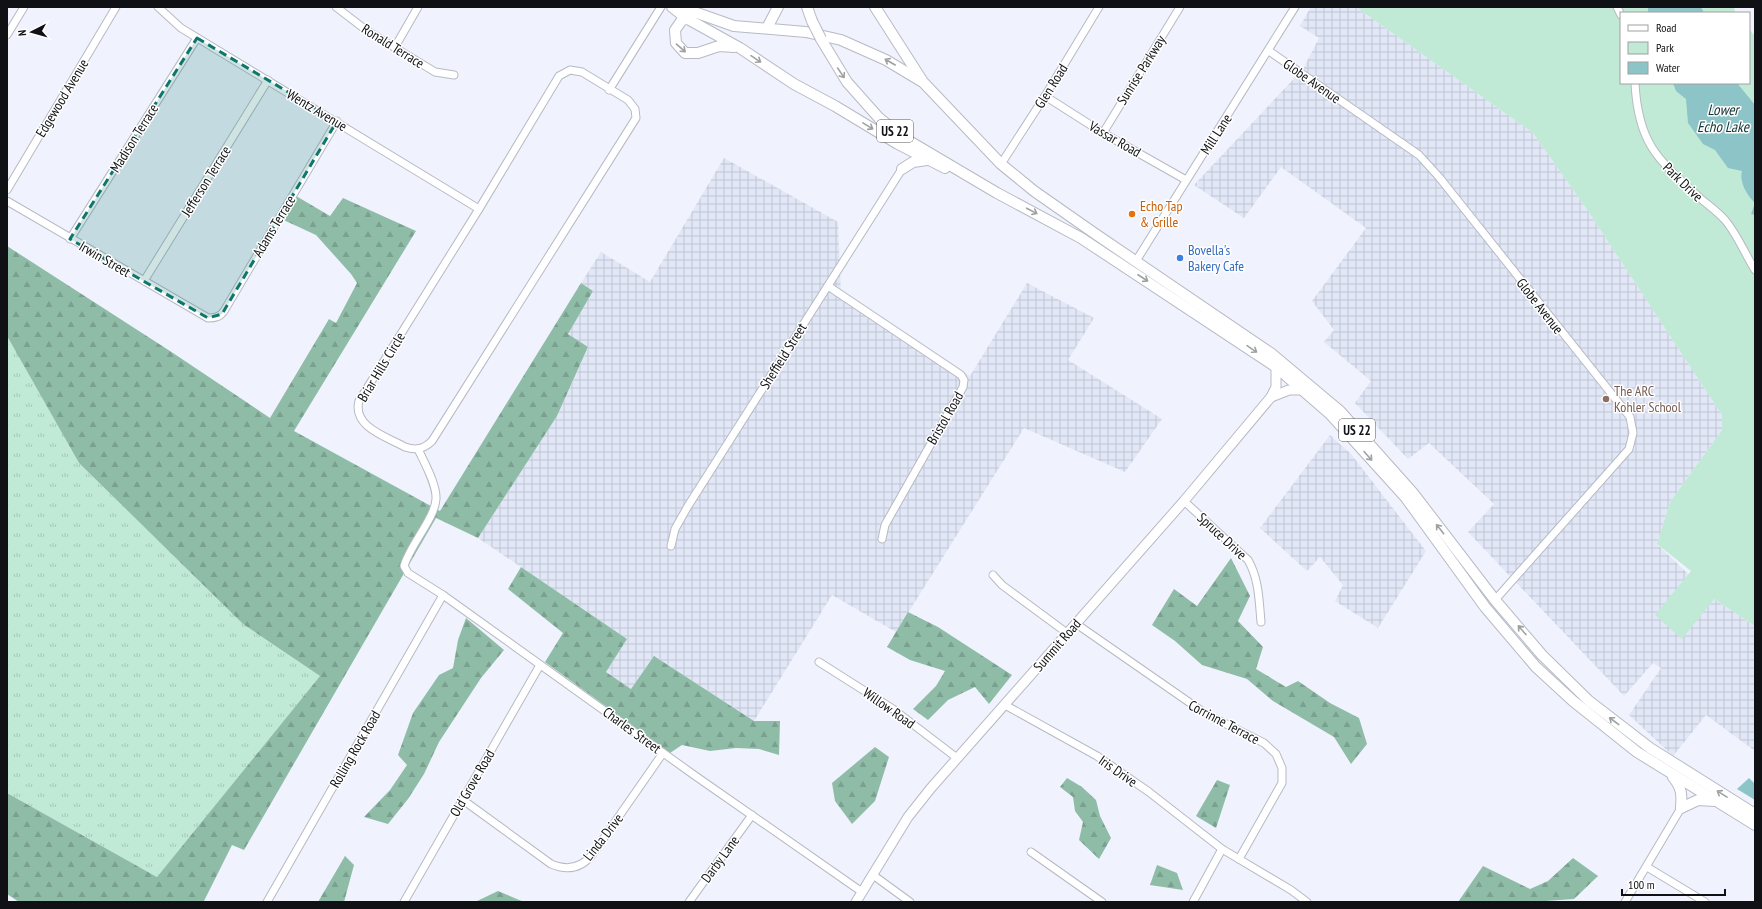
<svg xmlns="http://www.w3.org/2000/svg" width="1762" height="909" viewBox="0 0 1762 909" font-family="'PT Sans Narrow',sans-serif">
<defs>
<pattern id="industrial-grid" width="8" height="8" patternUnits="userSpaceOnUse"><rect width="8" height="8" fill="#e2e7f7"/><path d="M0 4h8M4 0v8" fill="none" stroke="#c1c5d3"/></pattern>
<pattern id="grass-tufts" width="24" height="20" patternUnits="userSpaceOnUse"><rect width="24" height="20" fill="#c0ead6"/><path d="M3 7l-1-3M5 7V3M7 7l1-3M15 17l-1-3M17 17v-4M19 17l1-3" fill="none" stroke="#a4c8b7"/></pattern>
<pattern id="forest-firs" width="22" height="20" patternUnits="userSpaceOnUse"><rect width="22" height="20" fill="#8fbca7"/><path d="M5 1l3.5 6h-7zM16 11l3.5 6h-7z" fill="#7aa18f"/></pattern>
</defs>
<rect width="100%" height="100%" fill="#f0f3fe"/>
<g fill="url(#industrial-grid)">
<path d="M1311,7H1356L1533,133L1586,208L1722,415V430L1670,502L1657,544L1714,599L1755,626V751L1706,715L1673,756L1629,715L1661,668L1653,663L1624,696L1468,532L1494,504L1429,443L1408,459L1355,403L1371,381L1324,342L1334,330L1312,301L1366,228L1281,167L1244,218L1194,185L1303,69L1319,38L1300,26Z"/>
<path d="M724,158L838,222L841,294L970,376L1027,283L1094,318L1068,360L1162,419L1125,472L1024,428L896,632L832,595L754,721L654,656L631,689L606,672L627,639L478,538L557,416L588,348L568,334L593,291L581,283L601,252L650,282Z"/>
<path d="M1330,435L1351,454L1426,551L1378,628L1335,601L1343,585L1320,557L1307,571L1260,528Z"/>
</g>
<path fill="url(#grass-tufts)" d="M7,336L79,463L243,624L320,676L157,877L7,793Z"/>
<g fill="url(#forest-firs)">
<path d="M291,193L330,216L343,198L416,231L294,431L440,511L581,283L593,291L568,334L588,347L557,416L478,538L436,518L244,850L232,845L204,901L205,902H19L7,894V793L157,877L320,676L243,624L79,463L7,336V246L170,351L270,418L329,319L336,323L357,283L351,274L316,235L277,217Z"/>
<path d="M1231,558L1250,596L1238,621L1263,647L1256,669L1286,687L1298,681L1330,703L1359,718L1367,744L1351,764L1334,737L1273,701L1247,679L1202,665L1175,641L1152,625L1174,589L1197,606Z"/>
<path d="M521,567L627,639L606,672L631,689L654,656L754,721H780L779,755L759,749L736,748L710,751L682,745L670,753L545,662L563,633L508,589Z"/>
<path d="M908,612L938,627L1012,675L989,704L975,687L948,700L928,720L913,709L936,686L945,671L910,660L887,647Z"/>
<path d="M466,618L504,650L481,678L439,742L424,774L408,799L388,824L364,817L390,790L407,765L398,755L413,713L439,675L453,668L458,640Z"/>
<path d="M875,747L889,757L875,801L852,824L835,801L832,783Z"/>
<path d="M1067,778L1082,787L1096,800L1100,816L1111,838L1099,859L1079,840L1083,822L1075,811L1073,797L1060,787Z"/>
<path d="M1217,780L1230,785L1216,828L1196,816Z"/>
<path d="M345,856L354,865L344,902H318Z"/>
<path d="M1573,858L1598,876L1574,899L1531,902H1458L1483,866L1530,889L1548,881Z"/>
<path d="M1157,865L1177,873L1183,890L1150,885Z"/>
<path d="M498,891L524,902H475Z"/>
</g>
<path fill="#c0ead6" d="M1356,7H1734L1735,13H1621V83H1749V29L1755,36V626L1714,599L1682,639L1655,615L1691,571L1657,544L1670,502L1722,430V415L1586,208L1533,133Z"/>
<g fill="#8cc4c8">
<path d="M1648,7H1701L1704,13H1648Z"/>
<path d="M1673,83H1737L1755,105V215L1751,214L1755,203C1747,195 1739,182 1742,171L1728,168L1715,150L1703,144L1688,123L1686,99L1676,91Z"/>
<path d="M1749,778L1755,784V800L1737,789Z"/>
</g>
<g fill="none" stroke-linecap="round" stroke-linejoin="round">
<defs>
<g id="minor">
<path d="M158,7L181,28L479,209"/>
<path d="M336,7L366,30L435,72L454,75"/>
<path d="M1617,7L1621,15"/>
<path d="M7,35L24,7"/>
<path d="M395,47L418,7"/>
<path d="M1269,51L1419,155L1439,177L1630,417L1633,433L1629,449L1495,600"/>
<path d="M570,70L582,72L628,100L635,109L636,118L432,441C424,449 416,451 405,447C387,437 352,427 359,401L479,209L556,81L559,76Z"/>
<path d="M1635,83C1638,143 1657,159 1700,198C1708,205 1718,212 1725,220C1737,234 1745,254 1755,270"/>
<path d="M609,90L661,7"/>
<path d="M1045,96L1103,133L1186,180"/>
<path d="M1103,133L1180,7"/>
<path d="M1001,164L1045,96L1099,7"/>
<path d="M7,190L116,7"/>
<path d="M7,201L208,318C215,318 220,317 224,311L337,121"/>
<path d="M70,239L197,38"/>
<path d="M1136,261L1295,7"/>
<path d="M144,281L268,80"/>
<path d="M828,286L961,375L964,380L963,387L885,525L882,539"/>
<path d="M418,449C424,462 437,485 436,499C435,518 410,545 404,566L408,573L443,595L694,775L862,892"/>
<path d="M1184,501L1248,560C1259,579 1259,600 1261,622"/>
<path d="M671,546L675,529L688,506L902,169"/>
<path d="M993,575L1002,585L1067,633"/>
<path d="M1075,623L1206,714L1264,743L1276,754L1282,768V783L1239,859"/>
<path d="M819,662L893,709L957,758"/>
<path d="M1005,705L1097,756L1149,792L1222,849L1291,890L1307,902"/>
<path d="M463,800L551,864C567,871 581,868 592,855L663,753"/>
<path d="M1031,852L1102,902"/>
<path d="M1647,867L1705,902"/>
<path d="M873,875L910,902"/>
<path d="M267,902L443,595"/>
<path d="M404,902L540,665"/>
<path d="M689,902L752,815"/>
<path d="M1193,902L1222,849"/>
<path d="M1625,902L1681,808"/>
</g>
<g id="major">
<path d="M1271,397L1289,390H1303"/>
<path d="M856,902L908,817L931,788L1184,501L1271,397L1276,387V367"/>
</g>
<g id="highway">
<path d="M672,7L686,18L740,48L794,84L835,106L898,144L945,168"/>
<path d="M680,7L734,26L806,32L841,40L886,60L921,81"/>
<path d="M807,7L812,21"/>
<path d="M875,7L923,82L1001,164L1034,191L1094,233L1272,354L1340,411L1413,493L1495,600L1542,655L1589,701L1650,748L1755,814"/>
<path d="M691,18L682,20L675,30L676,43L685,53H698L719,46L734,47"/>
<path d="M767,28L778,7"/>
<path d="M821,39L847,82L879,118L904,138L997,193L1081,238L1276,367L1330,414L1406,498L1485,607L1536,667L1573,701L1637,752L1755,825"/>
<path d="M902,169L913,162L927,160"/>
<path d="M1673,777C1682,788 1682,795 1681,808"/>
<path d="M1681,808L1698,800L1715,801"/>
</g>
</defs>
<use href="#minor" stroke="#b7bac4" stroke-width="9"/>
<use href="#major" stroke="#b7bac4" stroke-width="11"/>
<use href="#highway" stroke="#b7bac4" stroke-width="12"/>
<use href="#minor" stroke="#fff" stroke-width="7"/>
<use href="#major" stroke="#fff" stroke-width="9"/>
<use href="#highway" stroke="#fff" stroke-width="10"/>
<defs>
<path id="highway-bridge" d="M812,21L821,39"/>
</defs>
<use href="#highway-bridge" stroke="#b7bac4" stroke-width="12" stroke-linecap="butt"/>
<use href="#highway-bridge" stroke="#fff" stroke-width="10"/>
</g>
<defs><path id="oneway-shaft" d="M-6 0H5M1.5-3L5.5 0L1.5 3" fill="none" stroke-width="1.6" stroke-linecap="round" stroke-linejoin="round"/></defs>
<g stroke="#9fa0a1">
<use href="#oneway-shaft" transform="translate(681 48) rotate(41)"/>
<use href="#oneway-shaft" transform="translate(756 59) rotate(34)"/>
<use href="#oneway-shaft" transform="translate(890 62) rotate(-150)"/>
<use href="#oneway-shaft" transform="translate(841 73) rotate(56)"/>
<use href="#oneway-shaft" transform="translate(868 126) rotate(31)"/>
<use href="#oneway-shaft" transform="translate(1032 211) rotate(28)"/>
<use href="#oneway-shaft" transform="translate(1143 278) rotate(33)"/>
<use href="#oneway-shaft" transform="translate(1252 349) rotate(34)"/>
<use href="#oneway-shaft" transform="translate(1368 456) rotate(48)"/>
<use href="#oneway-shaft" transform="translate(1440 529) rotate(-128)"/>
<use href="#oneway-shaft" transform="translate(1522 630) rotate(-131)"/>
<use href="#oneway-shaft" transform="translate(1614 721) rotate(-143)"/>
<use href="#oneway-shaft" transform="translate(1722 794) rotate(-148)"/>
</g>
<path fill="#0f766e" fill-opacity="0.2" stroke="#0f766e" stroke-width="3" stroke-dasharray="8 5" stroke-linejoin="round" d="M197,38L337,121L222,314L208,318L70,239Z"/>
<circle fill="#e8710a" stroke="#fff" stroke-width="1.5" cx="1132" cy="214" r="4"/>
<circle fill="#3f7fe0" stroke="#fff" stroke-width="1.5" cx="1180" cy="258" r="4"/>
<circle fill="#8d6e63" stroke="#fff" stroke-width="1.5" cx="1606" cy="399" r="4"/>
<g text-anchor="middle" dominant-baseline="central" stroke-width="3" stroke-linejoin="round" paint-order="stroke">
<g fill="#fff" stroke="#58585a" stroke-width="1">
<rect x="877" y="120" width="36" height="22" rx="3"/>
<rect x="1339" y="419" width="36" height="22" rx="3"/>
</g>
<g font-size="13" font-weight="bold" fill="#101114">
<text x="895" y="131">US 22</text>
<text x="1357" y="430">US 22</text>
</g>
<g font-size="14" fill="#101114" stroke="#fff">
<text transform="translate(393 46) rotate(32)">Ronald Terrace</text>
<text transform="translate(1141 70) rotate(-58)">Sunrise Parkway</text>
<text transform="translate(1312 81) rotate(35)">Globe Avenue</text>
<text transform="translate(1051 86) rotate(-58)">Glen Road</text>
<text transform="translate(62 98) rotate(-59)">Edgewood Avenue</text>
<text transform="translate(317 110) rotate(31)">Wentz Avenue</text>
<text transform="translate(1216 134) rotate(-57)">Mill Lane</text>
<text transform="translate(134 138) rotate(-58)">Madison Terrace</text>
<text transform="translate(1115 139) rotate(30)">Vassar Road</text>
<text transform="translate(206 181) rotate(-58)">Jefferson Terrace</text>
<text transform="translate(1683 182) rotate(44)">Park Drive</text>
<text transform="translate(274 226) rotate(-59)">Adams Terrace</text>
<text transform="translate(105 259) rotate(30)">Irwin Street</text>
<text transform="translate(1540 306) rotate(52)">Globe Avenue</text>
<text transform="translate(783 356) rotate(-58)">Sheffield Street</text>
<text transform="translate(381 367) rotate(-59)">Briar Hills Circle</text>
<text transform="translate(945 418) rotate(-60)">Bristol Road</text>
<text transform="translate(1222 536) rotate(43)">Spruce Drive</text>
<text transform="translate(1057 645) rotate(-49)">Summit Road</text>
<text transform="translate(889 708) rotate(35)">Willow Road</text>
<text transform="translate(1224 722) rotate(28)">Corrinne Terrace</text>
<text transform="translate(632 730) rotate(36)">Charles Street</text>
<text transform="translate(355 749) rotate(-60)">Rolling Rock Road</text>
<text transform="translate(1118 771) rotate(35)">Iris Drive</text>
<text transform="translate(472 783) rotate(-60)">Old Grove Road</text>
<text transform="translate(603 837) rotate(-52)">Linda Drive</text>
<text transform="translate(720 859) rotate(-54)">Darby Lane</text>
</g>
<g font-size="14" fill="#c56008" stroke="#fff" text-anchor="start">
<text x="1140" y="206">Echo Tap<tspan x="1140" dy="16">&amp; Grille</tspan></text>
</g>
<g font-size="14" fill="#366cbe" stroke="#fff" text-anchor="start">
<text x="1188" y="250">Bovella's<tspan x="1188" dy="16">Bakery Cafe</tspan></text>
</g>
<g font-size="14" fill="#785e54" stroke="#fff" text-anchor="start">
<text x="1614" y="391">The ARC<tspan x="1614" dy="16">Kohler School</tspan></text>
</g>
<g font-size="15" font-style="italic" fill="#133133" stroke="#fff">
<text x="1723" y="109">Lower<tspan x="1723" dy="17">Echo Lake</tspan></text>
</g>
</g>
<rect width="1762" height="909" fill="none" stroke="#101114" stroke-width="16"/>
<rect x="1620" y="12" width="130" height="72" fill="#ffffff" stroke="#9fa0a1"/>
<rect x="1628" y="25" width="20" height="6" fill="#ffffff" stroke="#9fa0a1"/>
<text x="1656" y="32" font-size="12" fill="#101114">Road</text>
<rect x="1628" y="42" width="20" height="12" fill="#c0ead6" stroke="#9fa0a1"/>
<text x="1656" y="52" font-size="12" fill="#101114">Park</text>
<rect x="1628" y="62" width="20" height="12" fill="#8cc4c8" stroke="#9fa0a1"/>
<text x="1656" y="72" font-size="12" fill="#101114">Water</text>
<g transform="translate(32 32) rotate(264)" stroke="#ffffff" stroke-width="3" paint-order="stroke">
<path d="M0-3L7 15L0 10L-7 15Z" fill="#101114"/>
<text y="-6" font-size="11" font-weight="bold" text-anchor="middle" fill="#101114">N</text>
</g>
<path d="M1622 889v6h103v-6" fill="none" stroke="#101114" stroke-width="2"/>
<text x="1628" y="889" font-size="12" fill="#101114" stroke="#ffffff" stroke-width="3" paint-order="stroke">100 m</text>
</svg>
